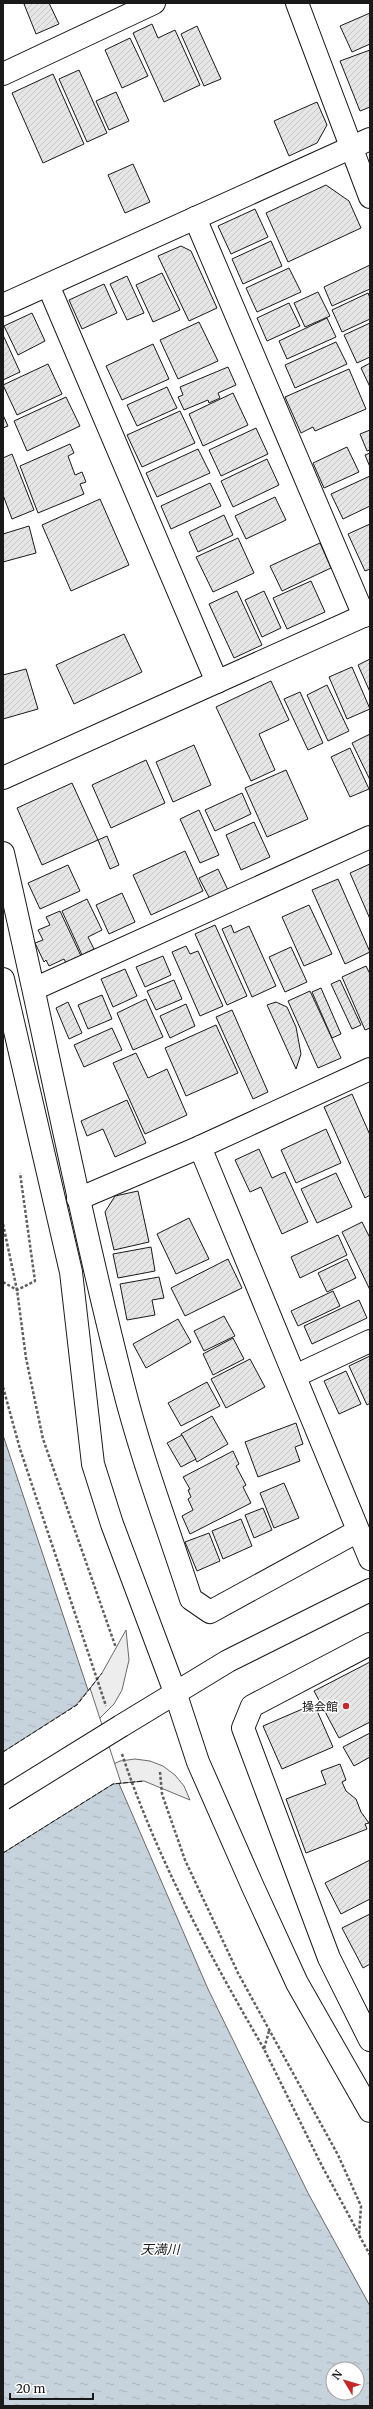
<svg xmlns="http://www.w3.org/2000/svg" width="373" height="2409" viewBox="0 0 373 2409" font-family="Merriweather,'Noto Sans JP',serif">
<defs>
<pattern id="water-ripples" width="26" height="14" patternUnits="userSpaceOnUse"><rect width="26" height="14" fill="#c6d2dc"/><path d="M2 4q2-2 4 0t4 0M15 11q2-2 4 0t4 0" fill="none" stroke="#aab4bc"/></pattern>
<pattern id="building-hatch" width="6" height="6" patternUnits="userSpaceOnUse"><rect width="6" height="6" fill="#e6e6e6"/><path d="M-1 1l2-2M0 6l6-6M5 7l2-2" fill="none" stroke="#c5c5c5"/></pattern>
</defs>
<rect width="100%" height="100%" fill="#fff"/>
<g fill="#ededed" stroke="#6a6a6a">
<path d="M126,1630L129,1660L122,1690L114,1704L92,1726L77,1705L102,1673Z"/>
<path d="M135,1759L150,1761L163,1766L175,1775L184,1786L190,1800L144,1781L113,1784L107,1767L120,1761Z"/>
</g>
<path fill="url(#water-ripples)" stroke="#6a6a6a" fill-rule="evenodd" d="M3,1435L120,1786L208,1989L308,2193L370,2306V2406H3ZM333,2369H357V2393H333Z"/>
<path fill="#fff" stroke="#6a6a6a" d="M90,1688L121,1783L113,1784L3,1853V1752L76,1705Z"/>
<g fill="url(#building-hatch)" stroke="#1a1a1a">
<path d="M27,3H49L59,24L36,34L24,4Z"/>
<path d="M370,13V44L352,52L340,26Z"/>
<path d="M152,24L158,38L175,30L200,85L164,102L133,33Z"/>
<path d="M197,26L221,79L204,86L181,34Z"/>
<path d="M130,38L148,76L122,88L105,50Z"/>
<path d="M370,50V107L360,111L340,61Z"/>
<path d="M79,70L107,133L87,142L59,79Z"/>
<path d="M53,74L84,144L43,163L12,93Z"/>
<path d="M116,92L129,121L109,130L96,101Z"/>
<path d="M317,102L327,125L317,143L289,156L274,121Z"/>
<path d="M133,164L150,202L125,213L108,175Z"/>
<path d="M326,185L349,201L361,228L288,262L266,213Z"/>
<path d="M255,209L268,237L231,254L218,226Z"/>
<path d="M271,241L282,266L243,284L232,259Z"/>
<path d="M181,246L191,251L217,308L189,321L158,256Z"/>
<path d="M370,265V289L332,306L324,287Z"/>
<path d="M289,268L301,292L257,312L246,288Z"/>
<path d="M162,273L180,310L153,322L136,285Z"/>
<path d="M127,276L144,313L127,320L110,284Z"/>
<path d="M104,284L117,313L82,329L69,300Z"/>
<path d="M318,292L330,316L305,327L294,303Z"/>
<path d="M368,293L370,298V319L342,332L332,310Z"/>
<path d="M289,303L300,326L267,341L257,318Z"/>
<path d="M32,313L45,341L18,355L4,326Z"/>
<path d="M327,318L336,337L287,359L279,341Z"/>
<path d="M199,322L218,361L178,379L160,340Z"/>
<path d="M370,323V357L357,363L344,335Z"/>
<path d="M3,335L20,372L3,380Z"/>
<path d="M336,342L347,364L295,388L285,365Z"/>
<path d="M153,344L169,379L122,400L106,366Z"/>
<path d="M370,363V387L361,368Z"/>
<path d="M48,364L62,394L17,415L3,385Z"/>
<path d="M228,367L236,385L218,393L220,398L209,403L208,400L184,410L178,397L183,395L180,387Z"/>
<path d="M349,369L366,409L315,431L313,427L301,433L285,397Z"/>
<path d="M167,387L177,408L137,426L127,405Z"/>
<path d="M233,393L248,425L203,446L189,414Z"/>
<path d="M66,397L80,426L27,451L14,421Z"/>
<path d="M180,411L195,443L142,467L127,435Z"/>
<path d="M3,415L8,426L3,428Z"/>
<path d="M256,428L268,454L221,476L209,450Z"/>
<path d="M370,430V450L367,451L360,434Z"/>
<path d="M70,444L74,453L68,456L75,475L82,472L86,482L80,484L84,494L38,513L20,466Z"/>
<path d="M347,447L359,472L324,488L313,463Z"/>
<path d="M198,449L210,473L157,497L146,473Z"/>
<path d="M370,453V467L365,455Z"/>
<path d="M12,454L34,510L12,519L3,495V458Z"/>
<path d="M267,459L279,485L233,507L221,481Z"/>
<path d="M370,476V506L343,519L331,494Z"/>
<path d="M210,483L221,506L171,529L161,506Z"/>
<path d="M275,497L286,520L246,539L235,516Z"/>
<path d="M100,499L129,565L71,591L42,525Z"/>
<path d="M224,515L233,535L198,552L189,532Z"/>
<path d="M370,524V569L365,571L348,534Z"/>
<path d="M29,526L36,553L3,562V534Z"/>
<path d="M238,538L254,573L213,592L196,557Z"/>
<path d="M320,543L331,568L282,591L270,566Z"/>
<path d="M311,581L325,612L287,629L273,598Z"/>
<path d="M237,591L262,645L234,658L209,604Z"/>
<path d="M264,591L281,628L262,637L245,600Z"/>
<path d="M124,634L142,672L74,704L56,665Z"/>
<path d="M370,659V692L358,665Z"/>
<path d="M352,667L370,709L347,719L329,677Z"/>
<path d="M26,669L38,709L3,719V675Z"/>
<path d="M271,681L289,720L259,734L275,770L251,781L216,707Z"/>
<path d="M327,685L349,731L328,741L307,695Z"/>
<path d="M300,692L323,743L308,750L284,699Z"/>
<path d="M370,734V780L352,743Z"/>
<path d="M194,745L211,785L173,802L156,762Z"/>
<path d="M350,748L369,789L350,797L331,757Z"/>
<path d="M146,760L165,803L111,828L92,785Z"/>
<path d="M286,770L308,819L267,837L245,788Z"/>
<path d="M72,783L98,840L42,865L17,808Z"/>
<path d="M242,793L251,814L215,831L205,810Z"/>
<path d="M199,810L219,855L200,863L180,819Z"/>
<path d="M254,822L270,857L241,870L226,835Z"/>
<path d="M107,836L119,865L110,869L98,840Z"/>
<path d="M185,851L203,891L151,915L133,875Z"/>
<path d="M370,864V919L350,873Z"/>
<path d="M68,865L80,891L40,909L28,883Z"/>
<path d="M218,869L228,890L210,899L199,878Z"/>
<path d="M338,879L370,952L345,964L312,890Z"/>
<path d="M122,893L135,922L109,934L96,905Z"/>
<path d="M87,899L102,930L88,937L94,949L82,955L62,911Z"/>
<path d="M309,905L332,954L304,966L282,917Z"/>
<path d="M60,911L81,956L66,963L64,959L49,966L46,960L44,962L35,943L43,940L38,930L50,925L46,917Z"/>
<path d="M215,925L247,996L227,1005L195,934Z"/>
<path d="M231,925L234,933L249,926L276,986L252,997L222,929Z"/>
<path d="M186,946L190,954L198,951L223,1006L200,1016L172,952Z"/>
<path d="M291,947L307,982L285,992L269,957Z"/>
<path d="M163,956L171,975L145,987L136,967Z"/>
<path d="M366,966L370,974V1028L365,1030L342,977Z"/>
<path d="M125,969L137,996L113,1007L101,979Z"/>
<path d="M174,980L182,999L156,1010L147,991Z"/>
<path d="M340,980L361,1025L352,1029L331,984Z"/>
<path d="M321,988L341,1034L332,1038L312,992Z"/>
<path d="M310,991L341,1058L318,1068L288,1001Z"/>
<path d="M102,995L112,1019L88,1029L78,1005Z"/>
<path d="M146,999L163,1037L133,1050L117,1013Z"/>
<path d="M68,1002L82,1033L69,1039L56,1008Z"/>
<path d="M276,1002L287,1007L296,1027L301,1054L296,1069L267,1005Z"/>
<path d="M186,1004L195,1026L170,1038L160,1016Z"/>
<path d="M232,1010L268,1092L253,1099L216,1017Z"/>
<path d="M216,1025L238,1073L186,1096L165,1048Z"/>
<path d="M112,1028L122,1050L84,1067L74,1045Z"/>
<path d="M136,1053L148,1078L167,1069L187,1115L145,1134L113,1063Z"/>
<path d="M352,1094L370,1135V1195L365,1198L324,1107Z"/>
<path d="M127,1100L146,1143L115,1157L103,1129L87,1136L81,1121Z"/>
<path d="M326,1129L341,1163L296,1183L281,1150Z"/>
<path d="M259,1149L272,1178L285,1172L308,1222L282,1234L261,1187L250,1192L235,1160Z"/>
<path d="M336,1173L352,1207L317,1223L301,1189Z"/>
<path d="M138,1191L149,1242L114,1250L105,1212L115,1196Z"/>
<path d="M189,1218L209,1259L176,1274L157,1234Z"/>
<path d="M362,1222L370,1238V1290L342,1232Z"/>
<path d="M338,1235L347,1255L300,1278L291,1257Z"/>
<path d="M151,1247L155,1271L118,1278L113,1254Z"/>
<path d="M228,1259L242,1288L185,1316L171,1288Z"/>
<path d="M347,1259L356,1278L327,1292L318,1273Z"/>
<path d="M159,1277L164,1298L152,1300L155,1315L127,1320L120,1284Z"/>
<path d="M333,1291L340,1306L298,1326L291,1311Z"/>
<path d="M359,1300L367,1318L312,1344L304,1326Z"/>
<path d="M224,1316L235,1336L204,1351L194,1331Z"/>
<path d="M178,1319L191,1342L146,1368L133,1344Z"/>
<path d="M233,1338L244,1359L213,1375L203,1354Z"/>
<path d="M370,1356V1403L367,1405L349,1366Z"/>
<path d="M250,1359L265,1387L226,1408L211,1379Z"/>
<path d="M346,1371L361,1404L339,1414L324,1381Z"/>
<path d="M207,1382L220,1406L181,1426L168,1403Z"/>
<path d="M212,1416L228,1444L197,1462L181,1434Z"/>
<path d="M296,1423L303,1444L295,1447L300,1461L258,1477L245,1442Z"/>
<path d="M182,1435L196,1459L181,1467L167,1443Z"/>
<path d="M233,1451L239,1464L236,1466L246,1485L243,1487L251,1503L190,1534L182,1516L193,1510L188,1499L191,1497L188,1490L190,1489L183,1477Z"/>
<path d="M284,1483L299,1518L274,1528L260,1493Z"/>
<path d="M263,1508L272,1530L254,1538L245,1515Z"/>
<path d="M241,1519L252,1546L223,1559L212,1531Z"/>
<path d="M209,1533L220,1561L197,1571L185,1542Z"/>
<path d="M370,1662V1722L339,1738L314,1691Z"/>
<path d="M314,1704L333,1747L282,1769L263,1726Z"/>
<path d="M370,1733V1757L354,1766L343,1747Z"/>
<path d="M340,1764L346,1780L342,1782L346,1791L356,1799L361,1812L369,1823L365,1824L367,1829L306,1853L286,1799L326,1784L321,1771Z"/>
<path d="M370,1860V1899L341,1914L325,1883Z"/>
<path d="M370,1914V1964L363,1968L342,1928Z"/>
</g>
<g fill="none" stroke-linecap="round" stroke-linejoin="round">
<defs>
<g id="minor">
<path d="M297,3L370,197"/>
<path d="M3,74L154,3"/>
<path d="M195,218L364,616"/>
<path d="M48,285L217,682"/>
<path d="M3,305L370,139"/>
<path d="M3,778L370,613"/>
<path d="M3,853C44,1030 78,1209 123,1385C141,1457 168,1528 191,1599L210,1612L358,1531"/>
<path d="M34,989L370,837"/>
<path d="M200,1147L370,1559"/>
<path d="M78,1199L200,1147L370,1069"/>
<path d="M295,1376L370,1341"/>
<path d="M370,1644L252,1706L243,1728L329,1958L370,2040"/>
</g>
<g id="tertiary">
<path d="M3,979L71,1272L93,1464L112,1524L175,1692L198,1762L253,1887L297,1983L370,2111"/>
<path d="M121,1726L228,1661L370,1590"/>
</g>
</defs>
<use href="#minor" stroke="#1a1a1a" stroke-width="24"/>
<use href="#tertiary" stroke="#1a1a1a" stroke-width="24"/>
<g stroke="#5f5f5f" stroke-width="2.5" stroke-dasharray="3 2" stroke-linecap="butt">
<path d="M3,1224L17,1290L26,1358L43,1439L116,1648"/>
<path d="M3,1282L17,1290L35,1281L20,1173"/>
<path d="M3,1387L20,1449L106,1706"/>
<path d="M122,1754C157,1859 209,1954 264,2049"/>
<path d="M160,1772L162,1794L185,1860L238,1973L338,2155L361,2206L359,2235L370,2255"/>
<path d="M269,2031L264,2049L322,2166L359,2234"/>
</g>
<use href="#minor" stroke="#fff" stroke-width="22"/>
<use href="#tertiary" stroke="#fff" stroke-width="22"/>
<defs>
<path id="tertiary-bridge" d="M3,1799L121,1726"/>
</defs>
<use href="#tertiary-bridge" stroke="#1a1a1a" stroke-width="24" stroke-linecap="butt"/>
<use href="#tertiary-bridge" stroke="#fff" stroke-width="22"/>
<g stroke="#1a1a1a" stroke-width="1" stroke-dasharray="5 2" stroke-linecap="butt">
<path d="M3,1752L77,1705L102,1673"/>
<path d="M3,1853L113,1784L144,1781"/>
</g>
</g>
<circle fill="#c62828" stroke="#fff" stroke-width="1.5" cx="346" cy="1706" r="4"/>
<g text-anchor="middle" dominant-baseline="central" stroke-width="3" stroke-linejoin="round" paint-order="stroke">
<g font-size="12" fill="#1a1a1a" stroke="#fff" text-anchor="end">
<text x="338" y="1706">操会館</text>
</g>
<g font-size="13" font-style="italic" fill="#1a1a1a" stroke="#fff">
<text x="160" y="2249">天満川</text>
</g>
</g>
<rect width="373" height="2409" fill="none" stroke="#1a1a1a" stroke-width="8"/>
<g transform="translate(345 2381) rotate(308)"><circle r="19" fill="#ffffff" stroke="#a3a3a3"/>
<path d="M0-3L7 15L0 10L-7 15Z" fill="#c62828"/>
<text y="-6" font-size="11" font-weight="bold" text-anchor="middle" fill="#1a1a1a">N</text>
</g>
<path d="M10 2393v6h83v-6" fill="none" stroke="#1a1a1a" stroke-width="2"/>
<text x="16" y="2393" font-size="12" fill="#1a1a1a" stroke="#ffffff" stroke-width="3" paint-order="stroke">20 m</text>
</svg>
